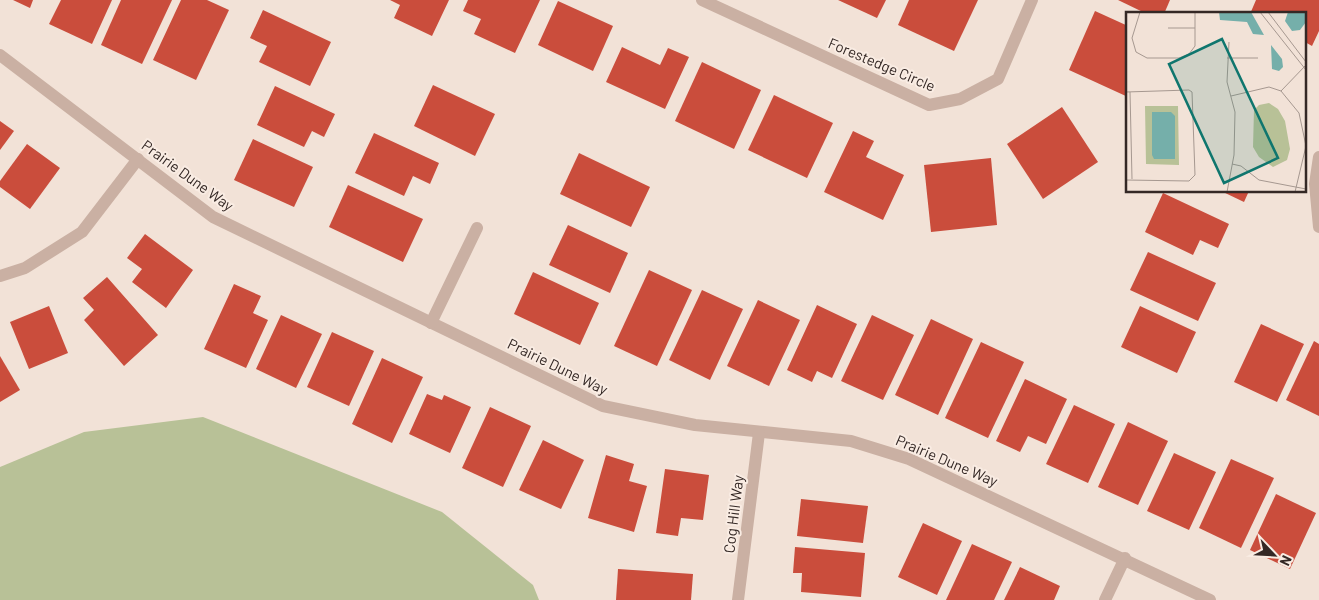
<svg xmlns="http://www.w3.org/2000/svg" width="1319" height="600" viewBox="0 0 1319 600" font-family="Barlow,sans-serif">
<rect width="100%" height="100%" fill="#f2e2d7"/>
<path fill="#b8c197" d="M203,417L442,512L533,585L539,600H0V467L84,432Z"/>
<g fill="#ca4d3c">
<path d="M13,0H33L30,8Z"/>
<path d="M61,0H112L92,44L49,24Z"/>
<path d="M121,0H172L142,64L101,45Z"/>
<path d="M181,0H207L229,10L196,80L153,60Z"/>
<path d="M390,0H449L432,36L394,18L400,5Z"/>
<path d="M468,0H540L515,53L474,34L481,19L463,11Z"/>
<path d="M838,0H886L877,18Z"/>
<path d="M909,0H978L954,51L898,25Z"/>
<path d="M1118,0H1170L1164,14H1147Z"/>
<path d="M1256,0H1319V31L1312,46L1305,42V14H1250Z"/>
<path d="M558,1L613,26L593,71L538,45Z"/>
<path d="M263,10L331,42L310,86L259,62L267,46L250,38Z"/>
<path d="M1095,11L1128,26V97L1069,70Z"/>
<path d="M622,47L660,65L668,48L689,57L665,109L606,82Z"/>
<path d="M702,62L761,90L734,149L675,121Z"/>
<path d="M433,85L495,114L475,156L414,126Z"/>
<path d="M275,86L335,114L324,137L312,131L304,147L257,125Z"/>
<path d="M774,95L833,123L807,178L748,150Z"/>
<path d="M1062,107L1098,162L1043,199L1007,144Z"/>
<path d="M0,121L14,131L0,150Z"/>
<path d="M853,131L874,141L866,157L904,175L883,220L824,192Z"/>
<path d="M374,133L439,163L430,184L413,176L404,196L355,173Z"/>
<path d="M253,139L313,167L294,207L234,180Z"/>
<path d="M27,144L60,168L30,209L0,187V181Z"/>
<path d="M579,153L650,187L631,227L560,194Z"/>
<path d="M991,158L997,225L931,232L924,165Z"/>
<path d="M348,185L423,219L403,262L329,227Z"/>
<path d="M1221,191H1249L1244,202Z"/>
<path d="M1163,193L1229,224L1218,248L1200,240L1193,255L1145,232Z"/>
<path d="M568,225L628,253L610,293L549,265Z"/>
<path d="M145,234L193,270L166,308L132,282L142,269L127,258Z"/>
<path d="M1148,252L1216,283L1198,321L1130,290Z"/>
<path d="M649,270L692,290L657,366L614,346Z"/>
<path d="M533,272L599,303L580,345L514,314Z"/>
<path d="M107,277L158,335L124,366L84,320L94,310L83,298Z"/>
<path d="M234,284L261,296L253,313L268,320L246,368L204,349Z"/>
<path d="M702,290L743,309L710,380L669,360Z"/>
<path d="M758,300L800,320L769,386L727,366Z"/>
<path d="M817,305L857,324L832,378L817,371L812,382L787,370Z"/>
<path d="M49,306L68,353L29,369L10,322Z"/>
<path d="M1140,306L1196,332L1177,373L1121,347Z"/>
<path d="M281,315L322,334L296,388L256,369Z"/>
<path d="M872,315L914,335L883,400L841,381Z"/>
<path d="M931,319L973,339L938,415L895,395Z"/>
<path d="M1261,324L1304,344L1277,402L1234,382Z"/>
<path d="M332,332L374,351L349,406L307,387Z"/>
<path d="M1314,341L1319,344V416L1286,400Z"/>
<path d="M981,342L1024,362L988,438L945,418Z"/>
<path d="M0,356L20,390L0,402Z"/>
<path d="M382,358L423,377L392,443L352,424Z"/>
<path d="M1025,379L1067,399L1046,444L1028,436L1020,452L996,441Z"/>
<path d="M427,394L442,400L444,395L471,407L450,453L409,434Z"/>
<path d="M1074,405L1115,424L1088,483L1046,464Z"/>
<path d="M490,407L531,426L503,487L462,468Z"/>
<path d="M1128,422L1168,441L1138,505L1098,487Z"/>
<path d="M543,440L584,460L561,509L519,490Z"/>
<path d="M1174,453L1216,472L1189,530L1147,511Z"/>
<path d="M606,455L634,464L629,481L647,486L634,532L588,518Z"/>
<path d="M1231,459L1274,478L1241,548L1199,528Z"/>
<path d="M665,469L709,475L703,520L681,518L678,536L656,533Z"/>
<path d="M1276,494L1316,513L1290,569L1250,550Z"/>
<path d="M801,499L868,506L863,543L797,536Z"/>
<path d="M923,523L962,541L937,595L898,577Z"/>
<path d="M972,544L1012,562L994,600H946Z"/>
<path d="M795,547L865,553L861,597L801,592L802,573H793Z"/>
<path d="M1020,567L1060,586L1054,600H1004Z"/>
<path d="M618,569L693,574L691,600H616Z"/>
</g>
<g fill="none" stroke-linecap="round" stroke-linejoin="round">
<g stroke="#cab0a3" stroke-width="12">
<path d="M702,0L929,105L960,99L998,79L1032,0"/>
<path d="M0,55L213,217L603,406L695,425L851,441L909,459L1210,600"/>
<path d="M1319,157L1315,184L1319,227"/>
<path d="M0,276L25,268L82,232L138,159"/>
<path d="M431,323L477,228"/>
<path d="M738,600L759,433"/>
<path d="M1105,600L1125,558"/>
</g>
</g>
<g text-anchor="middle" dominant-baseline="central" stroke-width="4" stroke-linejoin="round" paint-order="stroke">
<g font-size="15" fill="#342825" stroke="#f9ece3">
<text transform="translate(882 64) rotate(23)">Forestedge Circle</text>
<text transform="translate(188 175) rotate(36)">Prairie Dune Way</text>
<text transform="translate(558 366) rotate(26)">Prairie Dune Way</text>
<text transform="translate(947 460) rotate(23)">Prairie Dune Way</text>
<text transform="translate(733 514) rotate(-83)">Cog Hill Way</text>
</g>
</g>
<g transform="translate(1126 12)">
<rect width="180" height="180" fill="#f2e2d7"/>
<path d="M143,91L152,97L159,109L164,137L161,148L147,155L133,145L127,135L128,98L133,93ZM19,94H52L53,153L20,152Z" fill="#b8c197"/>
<path d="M93,0H125L138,23L127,22L121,10L94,8ZM162,0H180V10L174,18L166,19L159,9ZM145,33L156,47L157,55L153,59L146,57ZM26,100H45L49,104V147H28L26,143Z" fill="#75afaa"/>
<path fill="none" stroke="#a69890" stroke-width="1" d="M14,0L6,26L10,40L21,46H53L63,42L69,34V0M134,0L180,58M142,0L180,50M42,16H69M101,46H132M155,79L180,53M0,80L63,78L66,80L69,163L63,169L0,168M4,80L6,167M105,84L143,75L155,79L173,101L180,134L169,180M106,152L115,154L133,168L180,177M101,180L108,143L109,100L101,70L103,30"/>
<path fill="#0f766e" fill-opacity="0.15" stroke="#0f766e" stroke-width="2.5" d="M96,27L152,146L98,171L43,52Z"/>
<rect width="180" height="180" fill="none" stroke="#342825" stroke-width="2.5"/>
</g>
<g transform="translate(1274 555) rotate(115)" stroke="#f9ece3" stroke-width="4" paint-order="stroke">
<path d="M0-4L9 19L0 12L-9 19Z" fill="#342825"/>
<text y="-8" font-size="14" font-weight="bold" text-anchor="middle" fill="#342825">N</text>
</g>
</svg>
